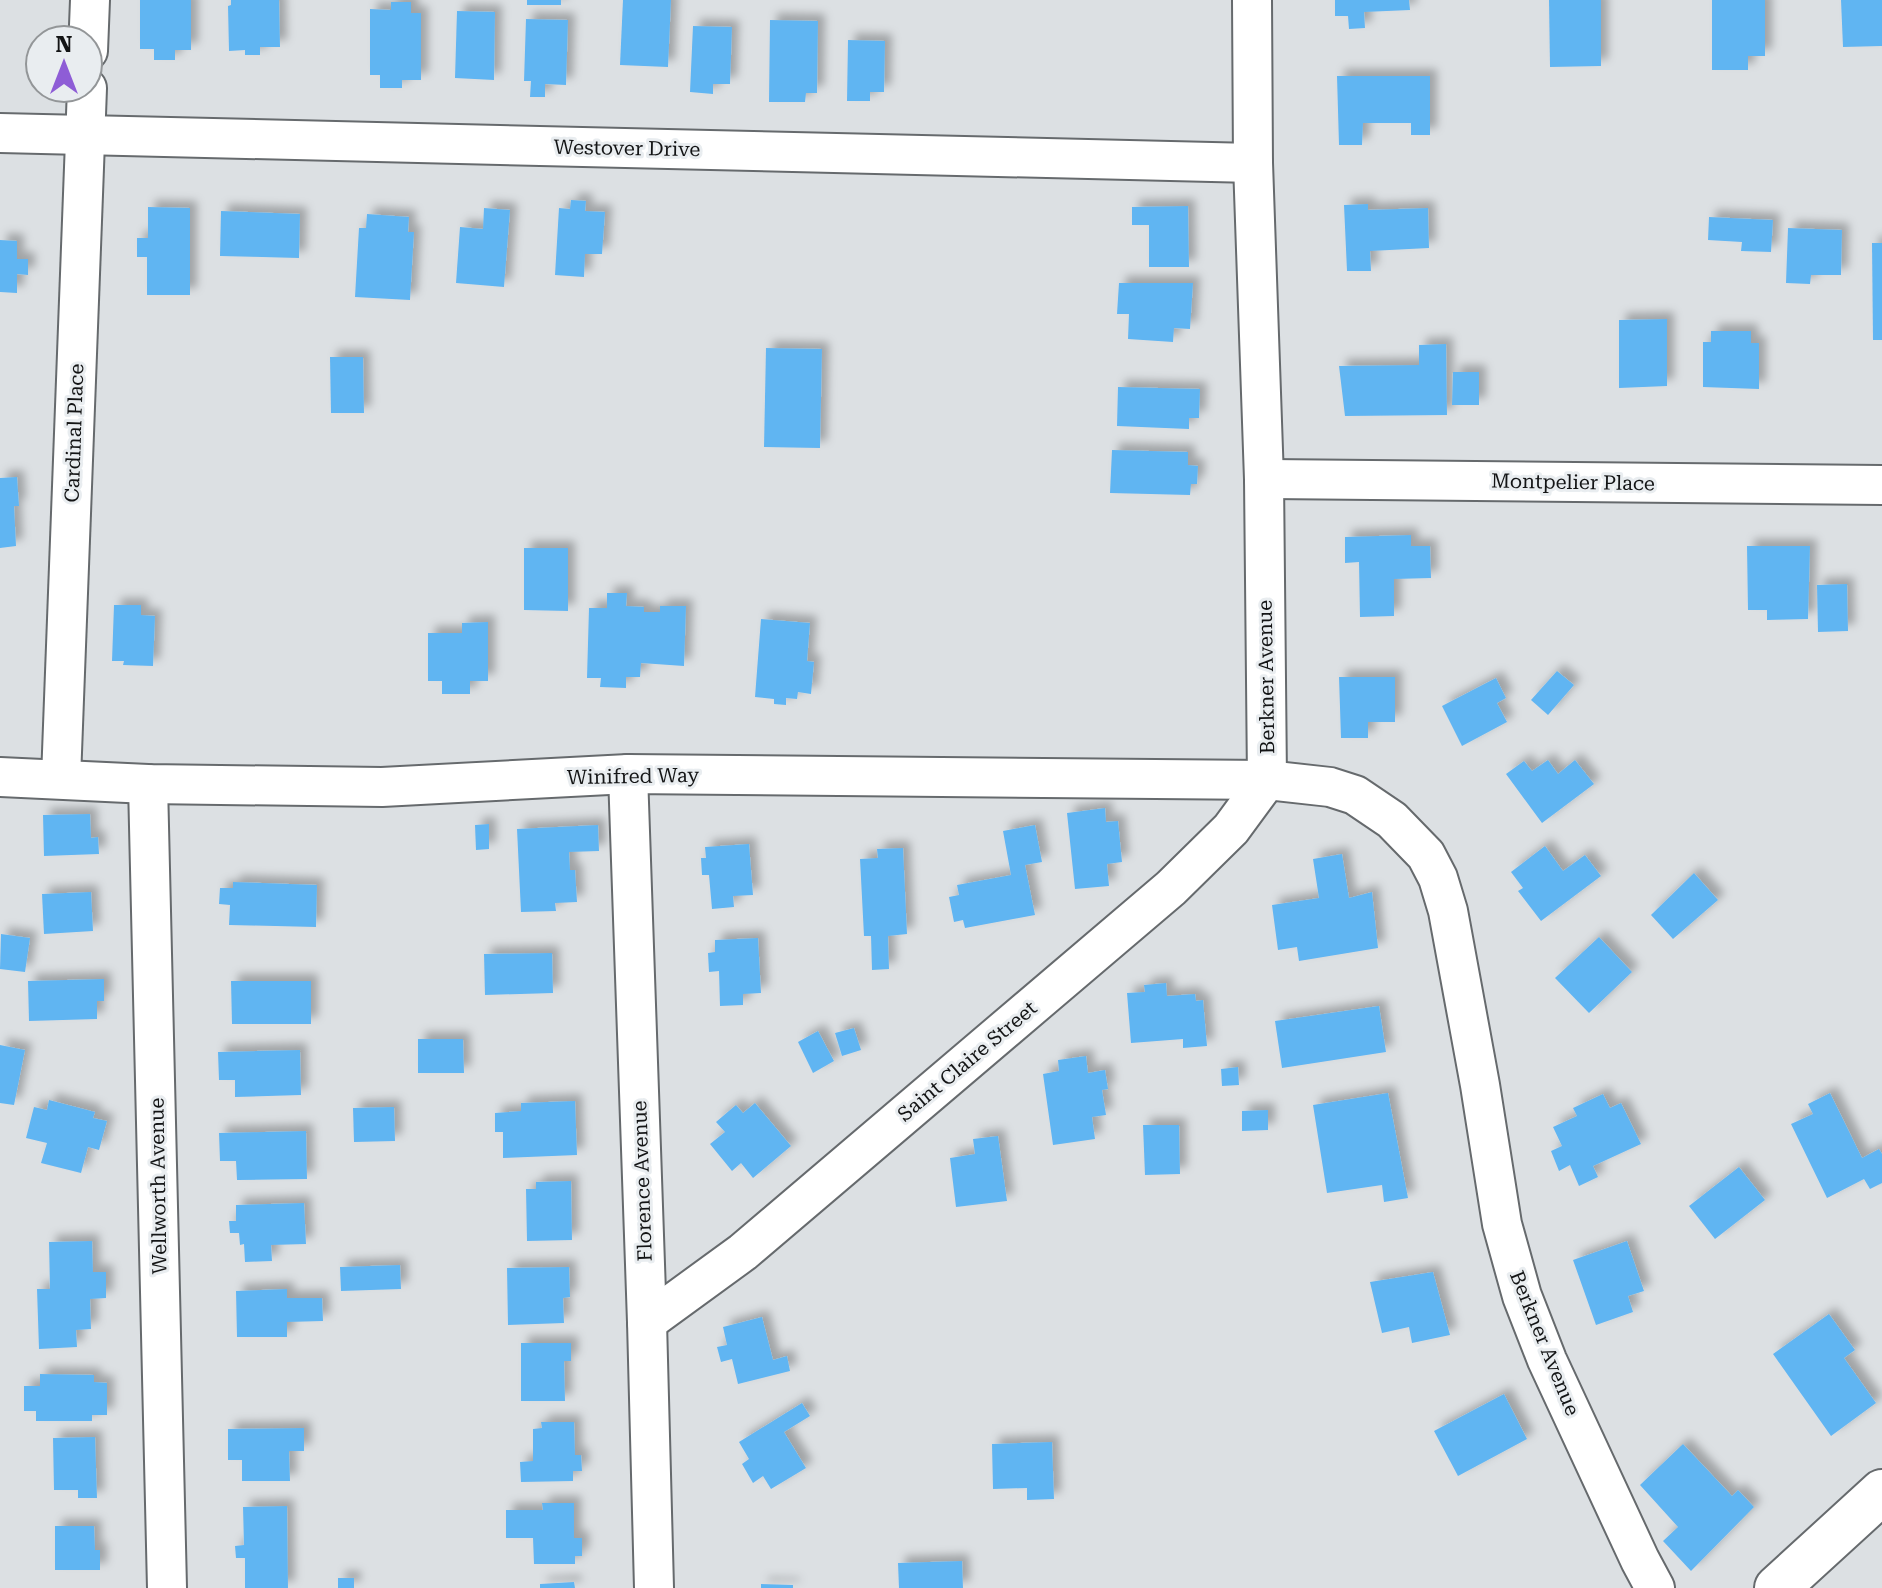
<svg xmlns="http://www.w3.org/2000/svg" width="1882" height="1588" viewBox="0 0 1882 1588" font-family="'Roboto Serif',serif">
<defs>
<filter id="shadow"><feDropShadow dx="7" dy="-7" stdDeviation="4" flood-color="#0004"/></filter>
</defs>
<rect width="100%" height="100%" fill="#dce0e3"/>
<g fill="#61b5f2" filter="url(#shadow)">
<path d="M140,0H191V50H175V60H154V49H140Z"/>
<path d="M231,0H279L280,47H260V55H245V50L229,51L228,6L231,5Z"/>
<rect x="527" y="0" width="34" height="5"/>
<path d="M623,0H671L668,67L620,65Z"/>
<path d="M1335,0H1409L1410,10L1364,12L1365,28L1349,29L1348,16H1335Z"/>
<path d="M1549,0H1601V66L1550,67Z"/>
<path d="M1712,0H1765V56H1748V70H1712Z"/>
<path d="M1841,0H1882V46L1843,47Z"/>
<path d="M391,2H411V13H421V80H402V88H380V75H370V9L391,10Z"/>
<path d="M457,11L495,12L494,80L455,78Z"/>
<path d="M526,19L568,20L566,85L545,84V97H530L531,81H524Z"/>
<path d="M770,20L818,21L817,93H806L805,102H769Z"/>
<path d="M693,26L732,27L730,84H713V94L690,92Z"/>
<path d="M848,40L885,41L884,92H870V101H847Z"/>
<path d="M1337,76H1430V135H1411V123H1363L1362,145H1339Z"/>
<path d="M571,200L586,201L585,211L605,212L602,254H585L584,277L555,275L559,208L570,209Z"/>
<path d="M1368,204V210L1428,208L1429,248L1370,251L1371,271H1347L1344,205Z"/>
<path d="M1188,206L1189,267H1149V225H1132V207Z"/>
<path d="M148,207L190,208V295H147V257H137V238H148Z"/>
<path d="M484,208L510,210L504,287L456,283L460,227L483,229Z"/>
<path d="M221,211L300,214L299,258L220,256Z"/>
<path d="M367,214L409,217L408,232H414L410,300L355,297L359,228H366Z"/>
<path d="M1709,217L1773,220L1771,252L1741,251L1742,242L1708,240Z"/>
<path d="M1788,228L1842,230L1841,275H1811L1810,284L1786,283Z"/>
<path d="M0,240L17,241V259H28V275L17,274V293L0,292Z"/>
<path d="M1872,243H1882V340H1873Z"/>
<path d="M1119,283H1193L1190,329L1174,328L1173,342L1128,339L1129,314H1117Z"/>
<path d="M1667,319V386L1619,388V320Z"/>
<path d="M1711,331H1751V343H1759V389L1703,387V342H1711Z"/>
<path d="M1446,344L1447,415L1345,416L1339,366L1419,365V345Z"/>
<path d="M766,348L822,349L820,448L764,447Z"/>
<path d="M330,357H363L364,413H331Z"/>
<path d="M1453,372H1479V405H1452Z"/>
<path d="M1118,387L1200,389L1199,418H1189V429L1117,426Z"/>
<path d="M1112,450L1188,452V465L1198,466L1197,484H1191L1190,495L1110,493Z"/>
<path d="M17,477L19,506H14L16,546L0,548V478Z"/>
<path d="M1411,535V546H1430L1431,578L1394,579V616L1360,617L1359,562L1345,563V537Z"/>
<path d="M1747,546H1810L1808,619L1767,620V610H1748Z"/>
<path d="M524,548H568V611L524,610Z"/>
<path d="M1847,584L1848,631L1818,632L1817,585Z"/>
<path d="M607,593H627L626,606L644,607V612H660V606H686L684,666L641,663L640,677H626V688L600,687L601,678H587L589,608H607Z"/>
<path d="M114,605H141V615L155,616L153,666L123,665L124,661H112Z"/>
<path d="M761,619L810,623L807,661L814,662L811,694L798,692L797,699L786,698V705L774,704V699L755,697Z"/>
<path d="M488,622V681H470V694H442V681H428V633H462V623Z"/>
<path d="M1557,671L1574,685L1548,715L1531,700Z"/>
<path d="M1339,677H1395V722H1368V738H1341Z"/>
<path d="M1496,678L1506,698L1497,703L1507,722L1462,746L1442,706Z"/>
<path d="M1548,760L1558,774L1575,760L1594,784L1542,823L1506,774L1524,761L1532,771Z"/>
<path d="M1105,808L1106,822L1118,821L1122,862L1107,864L1109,886L1075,889L1067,813Z"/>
<path d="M90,814L91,838L98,837L99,854L44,856L43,815Z"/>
<path d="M489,824V849L476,850L475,825Z"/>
<path d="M598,825L599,851L569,852L570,870H575L577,902L555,903L556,911L521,912L517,829Z"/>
<path d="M1035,825L1042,862L1025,865L1035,915L965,928L963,920L954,922L949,897L959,895L957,885L1011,875L1003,831Z"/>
<path d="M749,844L753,895L733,896L734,907L712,909L709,875H702L701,858H706L705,847Z"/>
<path d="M1545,846L1563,871L1585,855L1601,876L1541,921L1518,891L1523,888L1511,872Z"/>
<path d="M903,848L907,934L888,936L889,969L872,970L871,936H864L860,859L878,858L877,849Z"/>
<path d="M1342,854L1349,898L1372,892L1378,948L1299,961L1297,947L1278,950L1272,905L1319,898L1313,859Z"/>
<path d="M1694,873L1718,900L1673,939L1651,915Z"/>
<path d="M233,882L317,885L316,927L229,925L230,905L219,904L220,888H233Z"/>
<path d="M91,892L93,931L44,934L42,894Z"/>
<path d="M1,934L30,938L25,972L0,969Z"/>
<path d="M1599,937L1632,972L1589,1013L1555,978Z"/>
<path d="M758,938L761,993L743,994V1005L720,1006L719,971L709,972L708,953L715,952V940Z"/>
<path d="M552,953L553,993L485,995L484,954Z"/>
<path d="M104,979V1001H97V1019L29,1021L28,981Z"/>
<path d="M231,981H311V1024H232Z"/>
<path d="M1166,983L1167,996L1195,994L1196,1001L1203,1000L1207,1046L1183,1048V1039L1131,1043L1127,993L1145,992L1144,985Z"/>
<path d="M1379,1006L1386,1052L1282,1068L1275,1021Z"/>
<path d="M854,1028L861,1050L842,1056L835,1033Z"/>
<path d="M818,1031L834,1061L813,1073L798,1042Z"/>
<path d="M418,1039H463L464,1073H418Z"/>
<path d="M0,1045L25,1050L14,1105L0,1103Z"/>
<path d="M300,1050L301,1095L235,1097V1080H219L218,1052Z"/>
<path d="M1086,1056L1088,1073L1105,1070L1108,1089L1102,1090L1106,1115L1092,1117L1095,1139L1053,1145L1043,1074L1059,1071L1058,1060Z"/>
<path d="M1238,1067L1239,1085L1222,1086L1221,1069Z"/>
<path d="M1388,1093L1408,1198L1384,1202L1382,1185L1327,1193L1313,1105Z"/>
<path d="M1830,1093L1862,1158L1879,1149L1882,1154V1183L1870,1189L1864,1179L1827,1198L1791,1124L1813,1114L1808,1104Z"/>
<path d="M1603,1094L1610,1108L1621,1103L1641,1144L1593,1166L1598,1177L1579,1186L1570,1165L1559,1171L1551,1151L1562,1146L1553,1127L1577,1116L1573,1108Z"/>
<path d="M49,1100L95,1112L93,1118L107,1121L99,1150L88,1147L81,1173L41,1163L47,1143L26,1138L34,1107L47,1110Z"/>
<path d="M575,1101L577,1155L503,1158V1132H495V1113L521,1111V1103Z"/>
<path d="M755,1103L791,1146L753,1178L741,1163L732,1171L710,1144L725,1132L716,1122L736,1105L743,1113Z"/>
<path d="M394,1107L395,1141L354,1142L353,1108Z"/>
<path d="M1268,1110V1130L1242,1131V1111Z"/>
<path d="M1143,1125H1179L1180,1174L1145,1175Z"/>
<path d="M306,1131L307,1179L237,1180L236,1161H220L219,1133Z"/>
<path d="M998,1136L1007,1201L956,1207L950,1158L975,1154L973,1139Z"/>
<path d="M1739,1167L1765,1200L1715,1239L1689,1206Z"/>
<path d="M571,1181L572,1240L527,1241L526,1189H536V1182Z"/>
<path d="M304,1203L306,1244L271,1245L272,1261L245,1262L244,1244L240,1245L239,1233H230L229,1221H236V1205Z"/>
<path d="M92,1241L93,1272H106V1298L90,1299L91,1329L76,1330L77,1347L39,1349L37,1289H50L49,1242Z"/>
<path d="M1627,1241L1644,1291L1628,1296L1633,1312L1596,1325L1573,1260Z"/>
<path d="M400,1265L401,1289L341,1291L340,1267Z"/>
<path d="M569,1267L570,1297L563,1298L564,1323L508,1325L507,1268Z"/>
<path d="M1433,1272L1450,1335L1412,1343L1409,1327L1382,1333L1370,1282Z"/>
<path d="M287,1289V1298H322L323,1321L287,1322V1337H237L236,1291Z"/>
<path d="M1829,1314L1855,1350L1844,1358L1876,1403L1831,1436L1773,1354Z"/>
<path d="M762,1317L773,1360L787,1356L790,1371L738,1384L732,1359L721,1362L717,1347L727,1345L723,1327Z"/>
<path d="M521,1343H571V1361H564L565,1401H521Z"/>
<path d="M40,1374L94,1375V1382L107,1383V1415H92V1421H36V1411H24V1386H40Z"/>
<path d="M1504,1394L1527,1439L1458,1476L1434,1431Z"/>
<path d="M802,1403L810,1416L784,1432L806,1468L771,1489L763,1476L753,1483L742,1464L749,1459L739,1442Z"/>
<path d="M541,1422H574L575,1455H581L582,1471H573V1481L521,1482L520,1462L533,1461V1429L542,1428Z"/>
<path d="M304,1428V1451H289L290,1481H242V1460H228V1429Z"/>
<path d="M95,1437L97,1498H78V1490H54L53,1438Z"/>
<path d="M1052,1442L1054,1499L1027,1500V1488L993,1489L992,1444Z"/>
<path d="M1683,1444L1732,1496L1738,1490L1754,1507L1691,1571L1663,1541L1678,1527L1640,1485Z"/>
<path d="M542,1503H574V1538H582V1556H575V1564H534L533,1538H506V1510H543Z"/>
<path d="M287,1506L288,1588H245V1558H236L235,1546L244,1545L243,1507Z"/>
<path d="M55,1526H94L95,1550H100V1570H55Z"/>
<path d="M962,1561L963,1588H899L898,1563Z"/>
<rect x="338" y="1578" width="16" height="10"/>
<path d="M574,1582L575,1588H540V1584Z"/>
<path d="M761,1584L793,1585V1588H761Z"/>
</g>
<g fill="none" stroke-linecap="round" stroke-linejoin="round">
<defs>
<g id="street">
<path d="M1252,0L1253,163L1264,479L1267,780"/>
<path d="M88,51L90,0"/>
<path d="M0,133L1253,163"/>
<path d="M1264,479L1882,485"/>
<path d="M628,774L647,1322L654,1588"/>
<path d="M0,777L148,784L382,787L628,774L1267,780L1330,787L1355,795L1392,820L1426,855L1438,878L1448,911L1480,1085L1502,1224L1522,1296L1547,1360L1640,1560L1655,1588"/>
<path d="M61,779L87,88"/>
<path d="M148,784L167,1588"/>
<path d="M647,1322L743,1252L1171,888L1231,829L1267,780"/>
</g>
<path id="secondary" d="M1777,1588L1882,1492"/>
</defs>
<use href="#street" stroke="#666a6d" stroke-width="42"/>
<use href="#secondary" stroke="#666a6d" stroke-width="48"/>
<use href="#street" stroke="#fff" stroke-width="38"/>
<use href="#secondary" stroke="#fff" stroke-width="44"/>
</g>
<g text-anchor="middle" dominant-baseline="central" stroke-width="6" stroke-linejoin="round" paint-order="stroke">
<g font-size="20" fill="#131415" stroke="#e9edf0">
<text transform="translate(627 148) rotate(1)">Westover Drive</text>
<text transform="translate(74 433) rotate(-88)">Cardinal Place</text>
<text transform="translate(1573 482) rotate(1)">Montpelier Place</text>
<text transform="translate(1266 677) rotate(-91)">Berkner Avenue</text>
<text transform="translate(633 776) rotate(-1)">Winifred Way</text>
<text transform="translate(967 1061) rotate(-40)">Saint Claire Street</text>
<text transform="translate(642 1181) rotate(-92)">Florence Avenue</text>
<text transform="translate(158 1186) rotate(-91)">Wellworth Avenue</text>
<text transform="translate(1545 1343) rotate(68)">Berkner Avenue</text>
</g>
</g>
<g transform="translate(64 64)"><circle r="38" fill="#e9edf0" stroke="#939698" stroke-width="2"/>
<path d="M0-6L14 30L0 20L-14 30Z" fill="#8e5dd6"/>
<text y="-12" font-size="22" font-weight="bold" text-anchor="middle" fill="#131415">N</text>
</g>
</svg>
